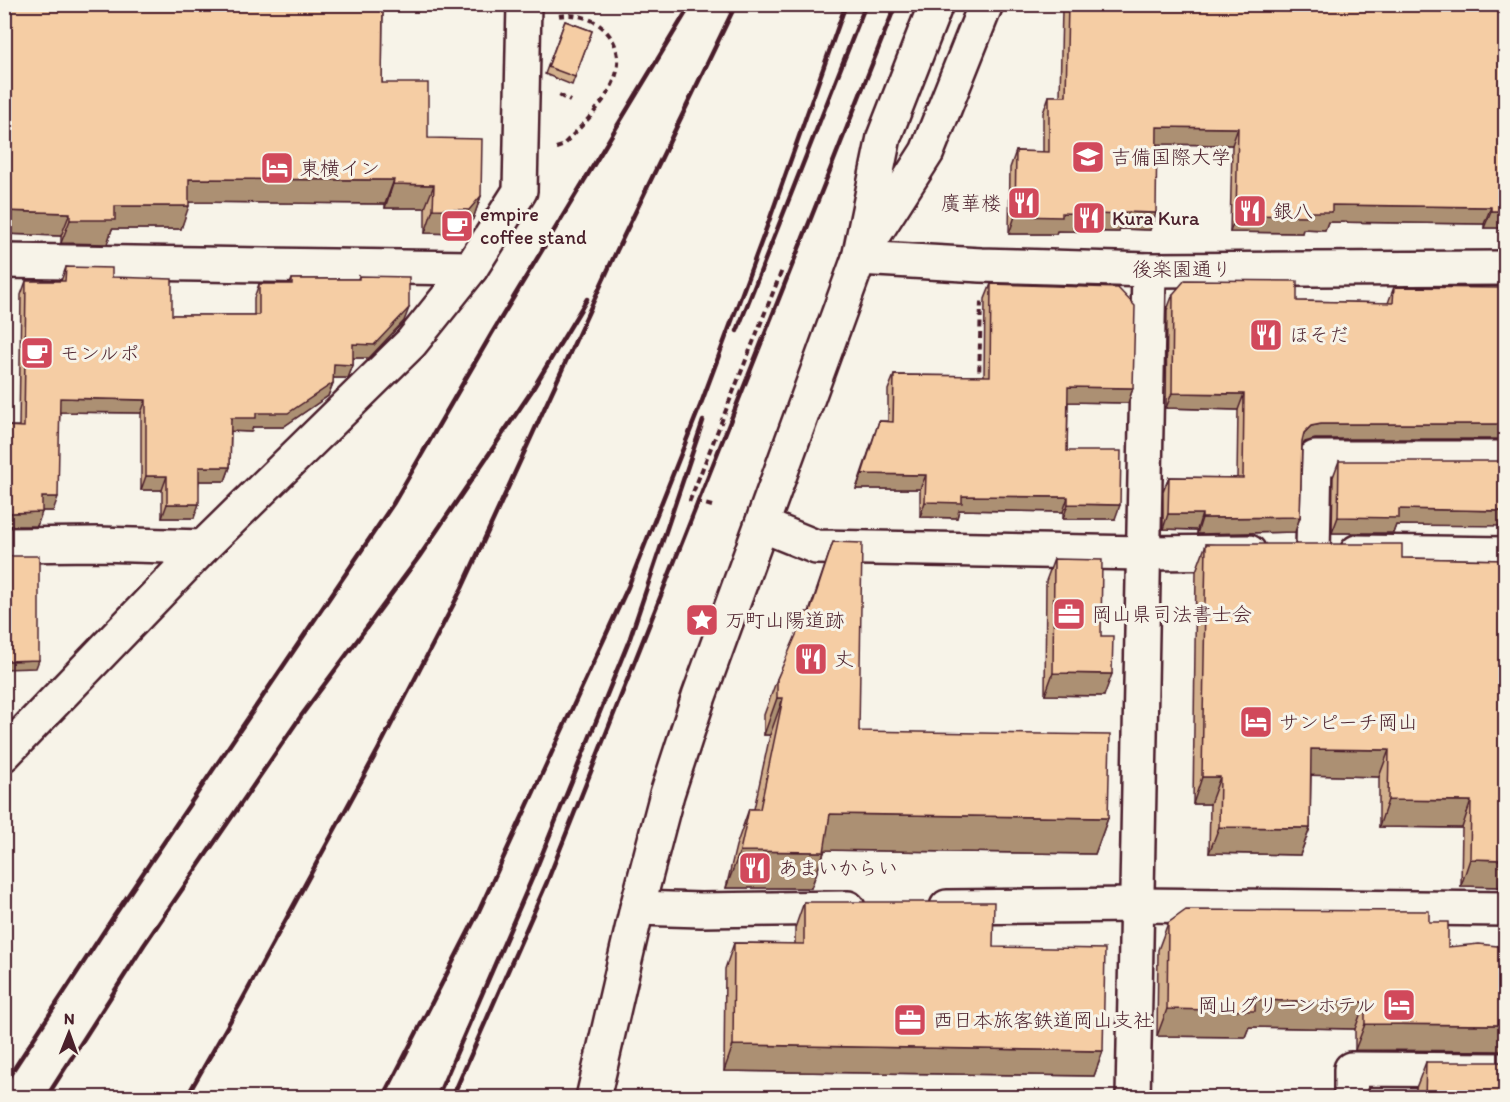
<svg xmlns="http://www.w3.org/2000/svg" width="1510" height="1102" viewBox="0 0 1510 1102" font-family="Itim,'Klee One',sans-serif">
<rect width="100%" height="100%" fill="#f7f3e8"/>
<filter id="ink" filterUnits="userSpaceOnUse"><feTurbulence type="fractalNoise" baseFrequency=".0167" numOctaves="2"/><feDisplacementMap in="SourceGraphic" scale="12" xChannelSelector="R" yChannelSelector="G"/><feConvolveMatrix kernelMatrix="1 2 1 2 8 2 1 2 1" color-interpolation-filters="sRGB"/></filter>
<g filter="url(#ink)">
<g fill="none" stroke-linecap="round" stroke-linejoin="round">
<defs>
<g id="minor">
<path d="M870,241L927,152L986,4"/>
<path d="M859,258L981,265L1149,270L1506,268"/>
<path d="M4,261L471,268"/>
<path d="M762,525L816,547L1143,553L1249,552"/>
<path d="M4,545L98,544L203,547"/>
<path d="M1313,551L1315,458H1506"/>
<path d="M1357,552L1506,554"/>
<path d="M4,754L203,547L411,343L471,268L520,191L524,4"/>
<path d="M947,907L1136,905L1506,909"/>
<path d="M637,908L701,910L848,908"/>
<path d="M593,1098L637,908L667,794L699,696L859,258L884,137L936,4"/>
<path d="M1133,1098L1149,270"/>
<path d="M1351,1098V1069L1506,1070"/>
</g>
</defs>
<use href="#minor" stroke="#4a1f2b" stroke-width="38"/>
<g stroke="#4a1f2b" stroke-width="4" stroke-dasharray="6 4.5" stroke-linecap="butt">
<path d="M559,95L570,101"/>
<path d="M556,148L562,146C589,118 643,71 605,30C592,17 575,13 558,16"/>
<path d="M979,381L981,301"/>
<path d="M712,506L690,500L782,270"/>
</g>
<use href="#minor" stroke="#f7f3e8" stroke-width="33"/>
<g stroke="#4a1f2b" stroke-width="4.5">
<path d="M737,331L866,4"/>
<path d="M4,1084L112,919L393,504L492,333L691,4"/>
<path d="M46,1098L144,945L301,716L419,557L531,392L587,299"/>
<path d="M186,1098L240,1004L378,750L462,588L617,250L736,4"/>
<path d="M383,1098L477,915L628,587L702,401L769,221L846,4"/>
<path d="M437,1098L534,874L630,638L703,421"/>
<path d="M452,1098L547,882L896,4"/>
</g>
</g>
<g fill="#d3b08d" stroke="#4a1f2b" stroke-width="1.5">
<path d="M4,4L206,7V4H383L382,83L428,138L481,196L473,219L461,234L425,233V208H385V204L189,202L181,229H112L107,244L61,243V236L4,234Z"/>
<path d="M1064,4H1506V228H1484V224L1328,222L1325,230L1303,229L1302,233L1230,232L1232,145L1157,144L1150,230L1120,229L1119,232L1057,231L1056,234H1009L1010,168L1016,151L1043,152V113L1049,96H1060L1062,10Z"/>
<path d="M565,21L592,31L572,85L545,74Z"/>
<path d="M66,267L112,277L172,315H254V298L259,284H290L292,279H358L359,276L404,321L369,358H353V365L348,378H333V383L328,396L283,427H253L251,432L231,431L230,467L225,481H199L194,518H162V490H141V413L60,412L53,511H42L37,526H4V426H19L21,295L26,281H61Z"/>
<path d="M991,284L1133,388L1128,403L1068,402L1067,451L1115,519H1063V512L959,510L957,518L920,517V489H856L879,421H888V390L894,375L984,376L985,299Z"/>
<path d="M1394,287L1506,439H1315L1305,442L1302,446L1300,517L1295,532L1197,534V530L1163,529V492L1169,477L1237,478L1238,410L1166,408L1167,310L1173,294L1297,301L1388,303Z"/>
<path d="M1339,461L1396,525L1393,533H1332L1333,477Z"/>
<path d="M833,542L859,731L1108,818L1095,854L825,850L811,888H726L736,846L749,809H754L770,735H764V715L777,679L809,612Z"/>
<path d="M1206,544L1402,558L1506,560V891L1501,890L1502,887L1461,886L1462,828L1379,827V777L1311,775L1310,828L1300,855L1209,853L1210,804H1193L1196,571Z"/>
<path d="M1054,559L1101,636L1104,696L1045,695L1046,581Z"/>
<path d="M804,902L993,947L1103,1051L1094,1076L724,1071L725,969L734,943L795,944V928Z"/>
<path d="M1506,915V1051L1355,1050V1029L1249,1027L1245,1037L1157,1036L1158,950L1168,923L1429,922L1448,947H1500L1501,928Z"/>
<path d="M1426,1062L1506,1098H1416V1088Z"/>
</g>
<g fill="#ac9073" stroke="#4a1f2b" stroke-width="1.5">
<path d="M1157,127L1238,128L1232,145L1150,144Z"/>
<path d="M189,179L394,180L385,204L181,202Z"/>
<path d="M393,184L434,185L425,208H385Z"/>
<path d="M481,196L473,219L461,234L425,233L433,209Z"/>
<path d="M1332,205L1491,207L1484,224L1328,222L1325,230L1303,229L1302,233L1230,232L1236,215L1308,212Z"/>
<path d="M115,206H189L181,229H112L107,244L61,243L70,220Z"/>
<path d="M4,211L70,213L61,236L4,234Z"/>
<path d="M1491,211H1506V228H1484Z"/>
<path d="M1125,212L1156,213L1150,230L1120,229L1119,232L1057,231L1056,234H1009L1015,216L1062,213Z"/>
<path d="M409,308L404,321L369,358H348L353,344Z"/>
<path d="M334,364L353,365L348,378H329Z"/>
<path d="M333,383L328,396L283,427H253L251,432L226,431L231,418L256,413Z"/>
<path d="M1068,387L1133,388L1128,403L1063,402Z"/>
<path d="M1172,393L1244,394L1238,410L1166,408Z"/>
<path d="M60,398L146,400L141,413L55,412Z"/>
<path d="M1321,424H1506V439H1315L1305,442L1299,449L1304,433L1311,426Z"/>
<path d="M199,467H230L225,481H194Z"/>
<path d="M862,474L926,475L920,489H856Z"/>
<path d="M146,476H167L162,490H141Z"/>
<path d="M962,496L1068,497L1063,512L959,510L957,518L920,517L925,502Z"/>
<path d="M42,497H58L53,511H37Z"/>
<path d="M167,504H199L194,518H162Z"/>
<path d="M1068,504L1120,505L1115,519H1063Z"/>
<path d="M1399,509L1506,511V526L1396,525L1393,533H1332L1338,517Z"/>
<path d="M42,512L37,526H4V514L9,513Z"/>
<path d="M1168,514H1202L1197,530L1163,529Z"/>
<path d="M1300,517L1295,532L1197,534L1202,518Z"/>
<path d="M39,660L36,668L4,669V662L5,661Z"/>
<path d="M1053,673L1112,674L1104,696L1045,695Z"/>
<path d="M777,698H783L770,735H764Z"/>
<path d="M1311,749L1389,750L1379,777L1301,775Z"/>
<path d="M1202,777H1220L1210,804H1193Z"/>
<path d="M1388,800L1471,801L1462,828L1379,827Z"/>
<path d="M830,814L1108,818L1095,854L817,850Z"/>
<path d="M1219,827L1310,828L1300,855L1209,853Z"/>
<path d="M740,851L824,852L811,888H726Z"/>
<path d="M1470,859L1506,860V876L1502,887L1461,886Z"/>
<path d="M1255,1000L1365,1002L1355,1029L1249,1027L1245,1037L1157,1036L1167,1009Z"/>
<path d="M1365,1024L1506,1025V1051L1355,1050Z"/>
<path d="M733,1045L1103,1051L1094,1076L724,1071Z"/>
</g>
<g fill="#f5cda4" stroke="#4a1f2b" stroke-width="1.5">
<path d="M4,4H120L214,7V4H383L382,83H428V138L482,139L481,196L469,210L433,209L434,185L393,184L394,180L189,179V206H115V220H70V213L4,211Z"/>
<path d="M1068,4H1506V211H1491V207L1332,205V212H1308V216L1236,215L1238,128L1157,127L1156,213L1125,212V215L1062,213V217L1015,216L1016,151L1049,152V96H1066Z"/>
<path d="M565,21L592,31L575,77L548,67Z"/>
<path d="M66,267L112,268V277L172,279V315H259V284H292V279H359V276L409,277V308L374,345L353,344V365L334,364L333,383L288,413H256V418H231L230,467H199V504H167V476H146V400L60,398L58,497H42V512L9,513L4,514V426L24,427L26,281H65Z"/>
<path d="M1185,280L1297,281V301L1393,303L1394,287L1506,288V424H1321L1311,426L1304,433L1302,441L1300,517L1202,518V514H1168L1169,477L1243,478L1244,394L1172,393L1173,294Z"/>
<path d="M991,284L1118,288L1135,306L1133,388L1068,387L1067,451H1121L1120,505L1068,504V497L962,496V503L925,502L926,475L862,474L879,421L893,422L894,375L990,376Z"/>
<path d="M1339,461H1506V511L1399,509V518L1338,517Z"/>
<path d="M833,542L862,543L859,731L1110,735L1108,818L830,814L824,852L740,851L749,809H760L783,698H777V679L806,612H810Z"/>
<path d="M1206,544H1402V558L1506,560V860L1470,859L1471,801L1388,800L1389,750L1311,749L1310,828L1219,827L1220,777H1202Z"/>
<path d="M4,555L7,556H39V660L5,661L4,662Z"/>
<path d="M1054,559L1102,560L1101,636H1113L1112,674L1053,673Z"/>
<path d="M804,902H994L993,947L1105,949L1103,1051L733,1045L734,943L804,944Z"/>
<path d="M1186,910L1429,911V922H1448V947L1479,944L1506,947V1025L1365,1024V1002L1255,1000V1011L1167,1009L1168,923Z"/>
<path d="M1426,1062H1506V1098H1425Z"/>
</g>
</g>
<defs>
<symbol id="university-square" viewBox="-11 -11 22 22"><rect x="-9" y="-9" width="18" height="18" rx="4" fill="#d1495b" stroke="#f7f3e8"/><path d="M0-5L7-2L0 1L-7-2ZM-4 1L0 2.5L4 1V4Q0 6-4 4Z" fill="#fff"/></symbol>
<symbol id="hotel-square" viewBox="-11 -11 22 22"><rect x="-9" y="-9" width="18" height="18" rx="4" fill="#d1495b" stroke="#f7f3e8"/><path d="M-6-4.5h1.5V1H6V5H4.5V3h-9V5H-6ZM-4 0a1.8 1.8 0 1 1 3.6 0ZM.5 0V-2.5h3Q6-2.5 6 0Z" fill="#fff"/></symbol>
<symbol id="restaurant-square" viewBox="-11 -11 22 22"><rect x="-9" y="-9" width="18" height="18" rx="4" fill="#d1495b" stroke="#f7f3e8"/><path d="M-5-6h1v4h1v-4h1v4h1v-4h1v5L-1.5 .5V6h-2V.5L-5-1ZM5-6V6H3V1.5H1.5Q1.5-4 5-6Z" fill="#fff"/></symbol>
<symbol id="cafe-square" viewBox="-11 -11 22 22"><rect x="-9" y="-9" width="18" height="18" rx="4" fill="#d1495b" stroke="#f7f3e8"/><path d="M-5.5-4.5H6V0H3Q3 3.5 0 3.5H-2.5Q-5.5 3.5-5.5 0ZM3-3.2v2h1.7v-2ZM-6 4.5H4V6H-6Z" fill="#fff"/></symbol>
<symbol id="office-square" viewBox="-11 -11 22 22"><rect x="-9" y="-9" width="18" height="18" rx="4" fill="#d1495b" stroke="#f7f3e8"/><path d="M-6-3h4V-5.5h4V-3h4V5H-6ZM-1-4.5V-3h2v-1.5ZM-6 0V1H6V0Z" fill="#fff"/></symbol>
<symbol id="sight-square" viewBox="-11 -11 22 22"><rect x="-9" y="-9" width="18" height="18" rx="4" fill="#d1495b" stroke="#f7f3e8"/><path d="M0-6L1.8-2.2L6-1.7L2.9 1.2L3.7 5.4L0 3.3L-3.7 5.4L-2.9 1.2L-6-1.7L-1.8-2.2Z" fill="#fff"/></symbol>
</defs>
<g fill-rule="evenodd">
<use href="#university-square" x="1069" y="138" width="38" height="38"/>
<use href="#hotel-square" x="258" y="149" width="38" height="38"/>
<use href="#restaurant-square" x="1005" y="184" width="38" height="38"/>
<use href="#restaurant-square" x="1231" y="192" width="38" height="38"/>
<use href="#restaurant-square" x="1070" y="199" width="38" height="38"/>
<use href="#cafe-square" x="438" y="207" width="38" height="38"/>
<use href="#restaurant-square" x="1247" y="316" width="38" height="38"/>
<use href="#cafe-square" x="18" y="334" width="38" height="38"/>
<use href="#office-square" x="1050" y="595" width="38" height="38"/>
<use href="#sight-square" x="683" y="601" width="38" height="38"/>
<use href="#restaurant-square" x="792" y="640" width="38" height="38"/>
<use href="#hotel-square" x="1237" y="703" width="38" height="38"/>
<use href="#restaurant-square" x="736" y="849" width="38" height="38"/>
<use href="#hotel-square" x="1380" y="986" width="38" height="38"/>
<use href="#office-square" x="891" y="1001" width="38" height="38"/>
</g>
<g text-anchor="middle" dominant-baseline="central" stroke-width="6" stroke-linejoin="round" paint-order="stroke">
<g font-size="20" fill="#4a1f2b" stroke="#f7f3e8" text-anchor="start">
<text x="1111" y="157">吉備国際大学</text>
<text x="300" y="168">東横イン</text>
<text x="1001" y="203" text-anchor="end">廣華楼</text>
<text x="1273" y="211">銀八</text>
<text x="480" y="214">empire<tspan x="480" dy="23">coffee stand</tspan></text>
<text x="1112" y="218">Kura Kura</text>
<text x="1289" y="335">ほそだ</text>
<text x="60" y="353">モンルポ</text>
<text x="1092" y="614">岡山県司法書士会</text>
<text x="725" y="620">万町山陽道跡</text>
<text x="834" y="659">丈</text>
<text x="1279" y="722">サンピーチ岡山</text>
<text x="778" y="868">あまいからい</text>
<text x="1376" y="1005" text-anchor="end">岡山グリーンホテル</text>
<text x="933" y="1020">西日本旅客鉄道岡山支社</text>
</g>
<g font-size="20" fill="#4a1f2b" stroke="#f7f3e8">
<text x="1182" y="269">後楽園通り</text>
</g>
</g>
<rect width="1510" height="1102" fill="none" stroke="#f7f3e8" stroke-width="24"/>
<rect x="12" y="12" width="1486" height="1078" fill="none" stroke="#4a1f2b" stroke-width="2" filter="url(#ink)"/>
<g transform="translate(69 1033) rotate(1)" stroke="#f7f3e8" stroke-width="4.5" paint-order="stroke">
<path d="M0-4.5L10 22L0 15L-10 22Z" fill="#4a1f2b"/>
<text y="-9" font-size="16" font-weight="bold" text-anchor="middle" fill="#4a1f2b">N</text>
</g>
</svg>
